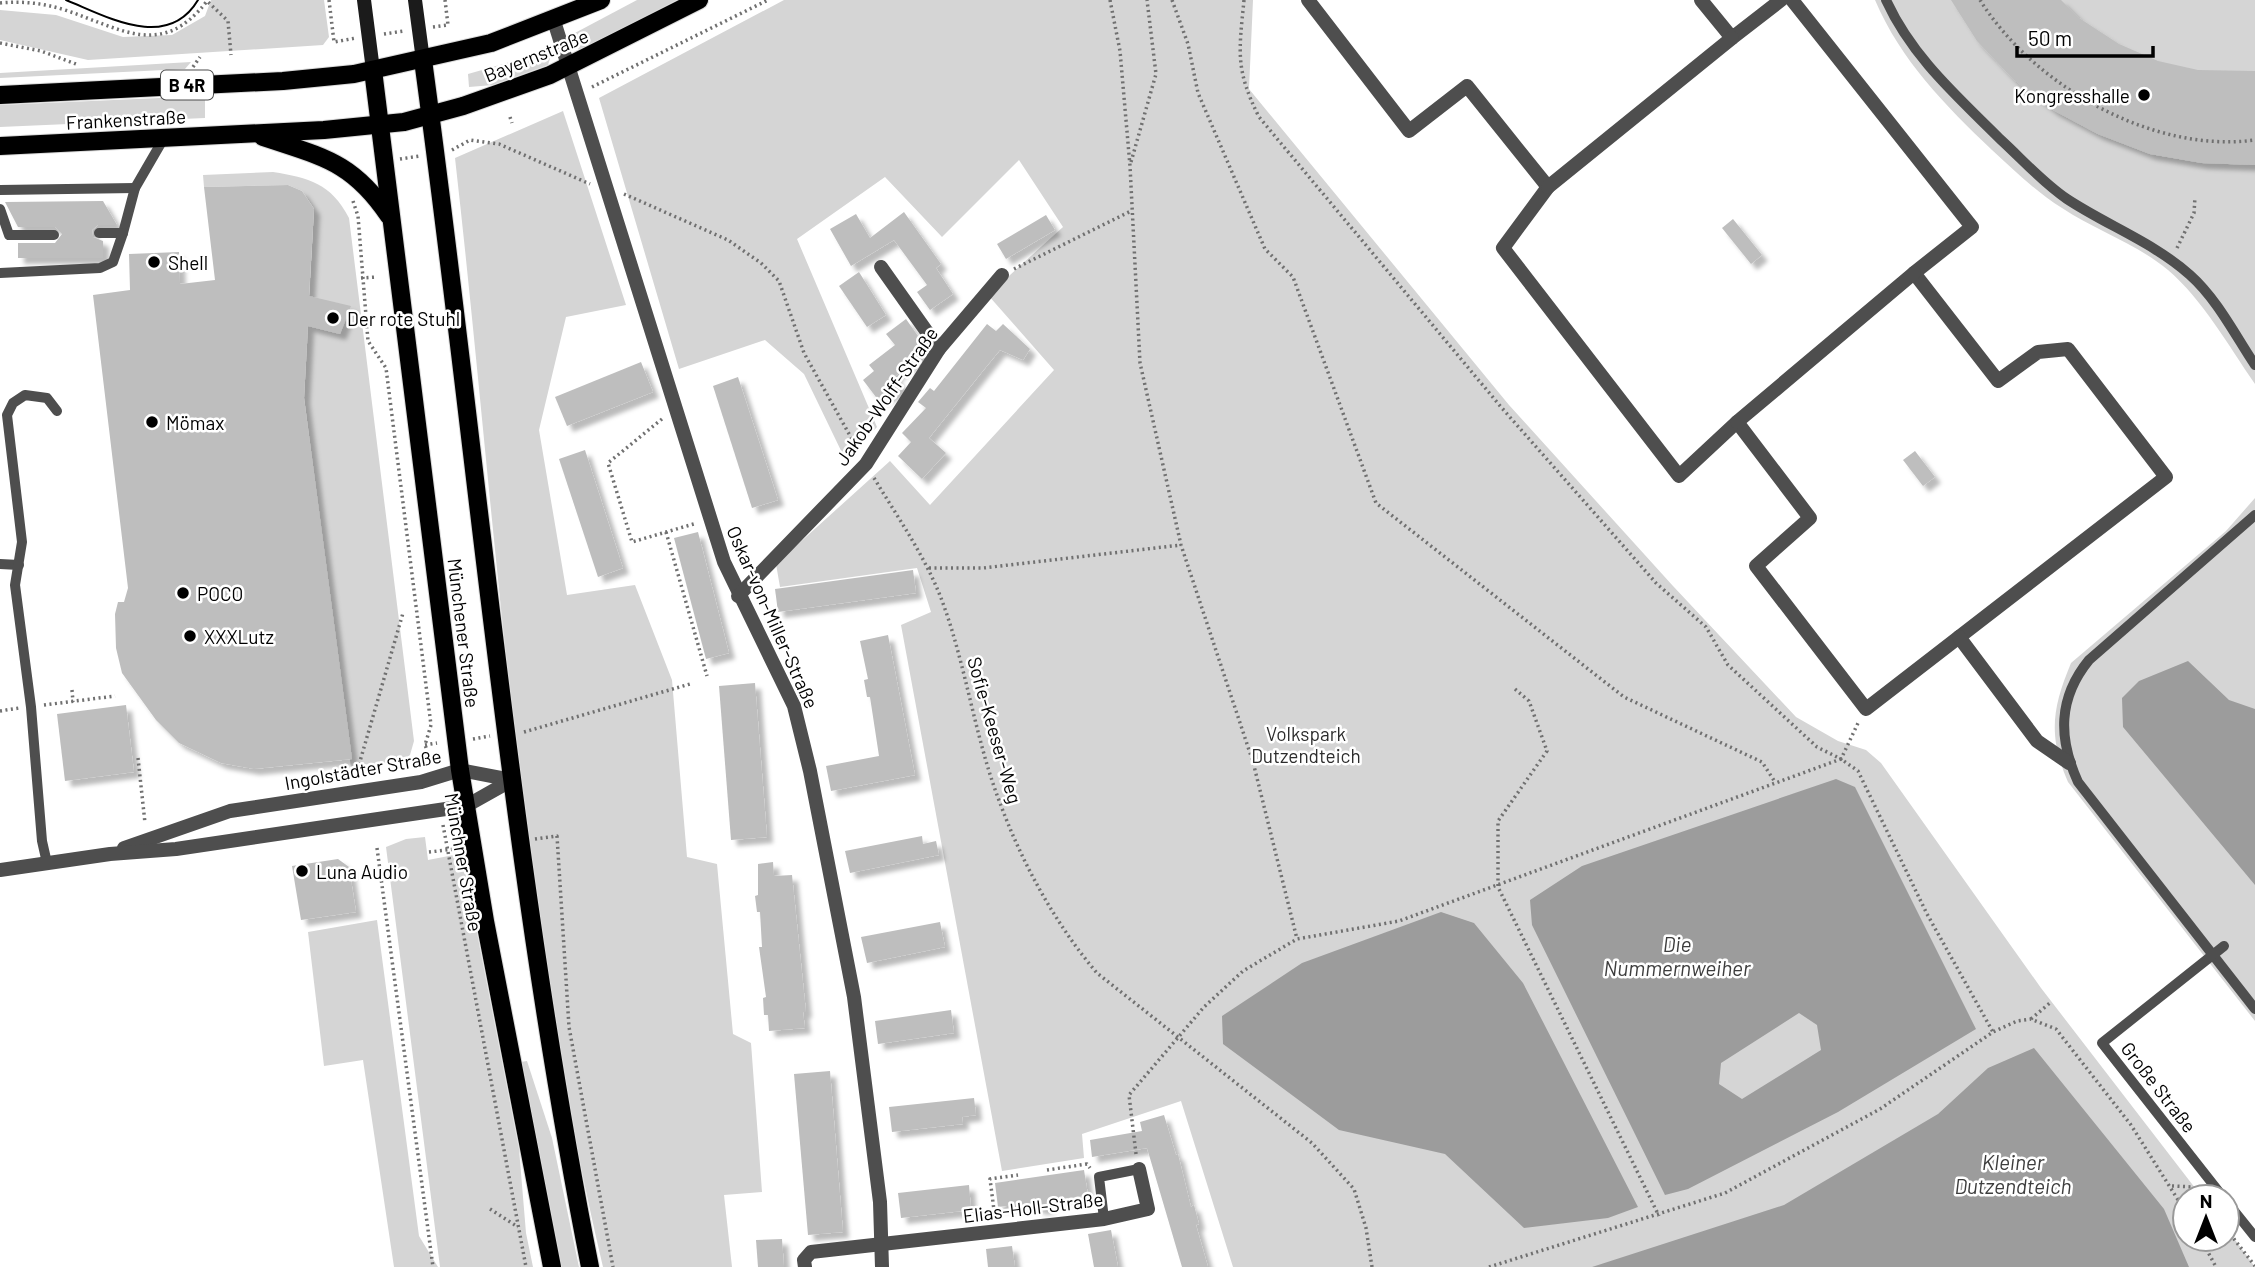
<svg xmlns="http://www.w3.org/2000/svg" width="2255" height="1267" viewBox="0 0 2255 1267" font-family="Barlow,sans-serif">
<defs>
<filter id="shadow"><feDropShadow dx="6" dy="6" stdDeviation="2" flood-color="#0004"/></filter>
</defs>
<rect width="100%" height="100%" fill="#fff"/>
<g fill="#d5d5d5">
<path d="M211,0H324L329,37L323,45L88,60L0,40V10L56,15L123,37L172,35L205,16Z"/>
<path d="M637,0H677L585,49L580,50L572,44L573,34Z"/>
<path d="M784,0H1253L1249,89L1509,405L1673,586L1796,717L1838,741L1866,750L1881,763L2041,988L2202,1197H2185V1239H2227V1229L2255,1267H1233L1181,1101L1082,1134L1084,1158L1002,1171L901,625L931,612L917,568L780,587L776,564L890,461L930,505L1054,370L988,295L1063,227L1019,160L942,237L885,177L797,239L877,427L846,461L804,374L765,340L679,369L599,98Z"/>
<path d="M1875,0H2255V384C2228,345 2203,300 2168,270C2137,244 2095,230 2062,208C2036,192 2014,170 1992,150C1945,105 1901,61 1875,0Z"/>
<path d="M548,51L551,55L548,65L493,85L469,87L468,74Z"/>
<path d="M191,62L185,69L0,78V73Z"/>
<path d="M205,96V118L0,127V105Z"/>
<path d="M563,111L626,305L566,317L539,430L567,595L635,585L672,680L687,857L717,864L733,1034L751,1043L762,1192L724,1195L732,1267H603C517,904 497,528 455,158Z"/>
<path d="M273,172C309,178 331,183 349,218L414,741L410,755L403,760L351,768L304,398L314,209L302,191L288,185L204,187L203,175Z"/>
<path d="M2255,498V1021L2068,782C2048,736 2052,709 2071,663L2226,531Z"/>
<path d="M425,837L428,860L459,854L464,866L519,1149L526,1233L533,1267H440L386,847L406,839Z"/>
<path d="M377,920L419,1236L438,1267H394L363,1060L324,1066L308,932Z"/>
<path d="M527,1061L552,1138L579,1267H561L521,1062Z"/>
</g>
<g fill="#9c9c9c" fill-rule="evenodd">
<path d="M2188,661L2229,700L2255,709V885L2123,727L2122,698L2139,681Z"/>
<path d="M1836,779L1855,787L1976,1029L1838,1112L1688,1189L1665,1195L1532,925L1530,900L1582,866ZM1799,1013L1817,1025L1821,1050L1742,1099L1719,1084L1721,1063Z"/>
<path d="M1441,912L1474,923L1523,983L1638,1207L1608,1218L1524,1228L1445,1154L1339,1130L1223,1044L1222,1016L1302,963Z"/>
<path d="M2034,1048L2164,1209L2189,1267H1592L1784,1205L1938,1114L1988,1068Z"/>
</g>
<g fill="#bebebe" filter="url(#shadow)">
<path d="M1951,0H2061L2079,18L2119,44L2158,61L2198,70L2255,71V165L2202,163L2150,154L2098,134L2053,110L2013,79L1977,41Z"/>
<path d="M288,185L302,191L314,209L309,296L351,306L340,334L308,326L304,398L352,759L254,769L221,763L179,743L156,720L122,673L116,648L115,614L118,602H124L128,588L93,295L130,290L129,254L179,252L180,284L215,280L204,187Z"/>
<path d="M103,201L117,225H98L92,230L93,237L103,241V258H18V243H55L62,234L55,227H18L5,202Z"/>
<path d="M904,212L941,264L936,268L953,294L930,310L917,292L927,285L894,240L851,266L830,229L856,214L870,238Z"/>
<path d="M1046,215L1055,230L1006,259L997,244Z"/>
<path d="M1733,219L1762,255L1751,264L1722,228Z"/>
<path d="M859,272L886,315L867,327L839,286Z"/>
<path d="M906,319L925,346L918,351L922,356L895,376L903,388L879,401L863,380L874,371L869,365L895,345L886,334Z"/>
<path d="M987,324L996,331L1003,324L1030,349L1023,360L1000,350L986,367L929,438L946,453L922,479L898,456L911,442L902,433L926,408L918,402L930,388L934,391Z"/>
<path d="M641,362L653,392L567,426L555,397Z"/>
<path d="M738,377L778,500L752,508L713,386Z"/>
<path d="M585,450L623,568L598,577L559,459Z"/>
<path d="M1915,451L1935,477L1923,486L1903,460Z"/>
<path d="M698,532L729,653L706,659L674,538Z"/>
<path d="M913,570L916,593L778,612L775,589Z"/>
<path d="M888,635L915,775L831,791L826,766L879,756L870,697H867L864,680L868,679L860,641Z"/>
<path d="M755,683L767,837L731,840L719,686Z"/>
<path d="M126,705L134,772L65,781L57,714Z"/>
<path d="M922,836L923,844L936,841L939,855L850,873L845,851Z"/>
<path d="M338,859L349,867L356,912L301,920L292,866Z"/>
<path d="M773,862L774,876L792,875L806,1012H803L805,1028L769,1031L768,1015H764L763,998L766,997L759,947H762L760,912H757L755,896L758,895V864Z"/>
<path d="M940,922L945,947L867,963L861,937Z"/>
<path d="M951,1010L954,1033L878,1044L875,1021Z"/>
<path d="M830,1071L843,1232L808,1235L794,1074Z"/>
<path d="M974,1098L976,1115L962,1117L963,1124L892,1132L889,1107Z"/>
<path d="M1164,1115L1176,1155L1178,1154L1191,1207L1194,1205L1199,1224L1196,1225L1208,1267H1182L1147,1148L1092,1157L1090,1140L1142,1131L1140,1122Z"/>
<path d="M1084,1170L1088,1195L1054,1200L1048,1208L1040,1209L1031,1203L998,1207L995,1183Z"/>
<path d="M969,1185L971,1210L901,1218L898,1193Z"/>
<path d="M1111,1230L1118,1267H1094L1088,1234Z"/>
<path d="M782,1239L784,1267H758L756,1240Z"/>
<path d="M1012,1246L1015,1267H988L986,1249Z"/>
</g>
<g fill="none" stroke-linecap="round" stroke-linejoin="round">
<defs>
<g id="primary">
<path d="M423,60C478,463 511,868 590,1267"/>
<path d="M373,70L460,770L485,921L552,1267"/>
<path d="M0,95L283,81L354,74L491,43L601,0"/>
<path d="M263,137C322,157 352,161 389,216"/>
<path d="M0,146L324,130L404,122L463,106L550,75L699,0"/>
</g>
</defs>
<use href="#primary" stroke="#dbdbdb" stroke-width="20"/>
<g stroke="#707070" stroke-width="3.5" stroke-dasharray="2 3.5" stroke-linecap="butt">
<path d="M329,0L334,42L356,38"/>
<path d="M1110,0L1120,51L1130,166L1140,363L1181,545L1253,762L1297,939"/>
<path d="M1172,0L1188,44L1198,93L1265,249L1293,277L1376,503L1624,697L1762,762L1775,782"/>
<path d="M1244,0C1239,52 1235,69 1259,117L1501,407L1656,583L1706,627L1728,665L1817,747L1841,759L1859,721"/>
<path d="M1980,0C2033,85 2152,154 2255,140"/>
<path d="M0,3C23,1 43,3 65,10C120,28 162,60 207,1L228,21L231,55"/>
<path d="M433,27L448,25L445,0"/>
<path d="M384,34L404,31"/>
<path d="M0,43L41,51L76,64"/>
<path d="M193,67L200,57"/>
<path d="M592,87L768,0"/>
<path d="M510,117L512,123"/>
<path d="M452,150L470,140L499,144L590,184"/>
<path d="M400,159L420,156"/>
<path d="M1131,162L1156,74L1147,0"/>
<path d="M624,194L728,240L761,263L779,281L804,353L858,450"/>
<path d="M353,201L358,216L368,341L386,368L431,725L425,745L432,763"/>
<path d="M2177,248L2194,213L2195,197"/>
<path d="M1014,269L1131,211"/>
<path d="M361,278L376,277"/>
<path d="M662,419L608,463L632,542L697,523"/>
<path d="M874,478C900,521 929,562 945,609C967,672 976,741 1000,803C1022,863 1056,925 1097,973L1312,1143L1354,1189L1366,1228L1372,1267"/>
<path d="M666,532L707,676"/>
<path d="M929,568H983L1181,545"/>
<path d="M1515,689L1529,701L1547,751L1498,821V887L1659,1216"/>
<path d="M72,690L73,702"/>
<path d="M44,705L115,696"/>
<path d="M0,711L19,708"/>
<path d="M524,732L690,684"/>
<path d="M473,739L490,736"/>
<path d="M425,745L437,743"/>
<path d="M138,758L145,823"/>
<path d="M356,775L403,613"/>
<path d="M443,825L526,1267"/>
<path d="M535,839L557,836L569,1027L613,1267"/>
<path d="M377,848L433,1267"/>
<path d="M429,852L455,849"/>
<path d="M2031,1019L2051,1002"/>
<path d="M1136,1154L1129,1095L1204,1007L1243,971L1297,939L1399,921L1841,759L1858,771L1927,914L1993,1032"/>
<path d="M1047,1170L1087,1164L1090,1168"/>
<path d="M2172,1186L2193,1187L2201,1197"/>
<path d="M490,1209L518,1227"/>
<path d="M995,1218L990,1179L1018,1175"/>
<path d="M2227,1230L2255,1266"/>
<path d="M2201,1239L2216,1267"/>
<path d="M1489,1267L1725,1193L1880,1109L1993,1032L2017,1021L2031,1019L2056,1029L2131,1125L2185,1211"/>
</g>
<g stroke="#4e4e4e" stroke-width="10">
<path d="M1886,0C1912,57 1957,96 2000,139C2023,160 2042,182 2067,199C2108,226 2153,242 2190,275C2217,299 2235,335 2255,365"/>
<path d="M0,190L135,188"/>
<path d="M0,209L9,235H54"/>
<path d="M99,233H123L135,188L164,138"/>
<path d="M0,273L100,268L113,262L123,233"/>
<path d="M2255,515L2089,660C2058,698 2058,738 2078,782L2255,1009"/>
<path d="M0,564L19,565"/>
<path d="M47,863L42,841L31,707L15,585L22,542L7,415L13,403L25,395L47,398L57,411"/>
<path d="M2223,1197L2102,1043L2224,946"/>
<path d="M2227,1202L2255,1237"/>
<path d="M1104,1219L1099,1177L1139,1169"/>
</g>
<g stroke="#4e4e4e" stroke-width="14">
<path d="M1308,0L1409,131L1467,86L1548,187L1503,248L1679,476L1737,422L1810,518L1756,566L1866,709L2166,477L2068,349L2038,352L1998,381L1914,273L1972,227L1792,0"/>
<path d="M1701,0L1732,38L1781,0"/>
<path d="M1548,187L1732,38"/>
<path d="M1737,422L1914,273"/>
<path d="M1959,637L2037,741L2069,763"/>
</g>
<g stroke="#4e4e4e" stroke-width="14">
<path d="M554,21L724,562L794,706L810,771L854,997L880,1202L882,1267"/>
<path d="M881,267L939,349"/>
<path d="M738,596L866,464L939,349L1002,275"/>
<path d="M124,848L230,811L421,782L460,770L512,780"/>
<path d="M0,870L110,854L176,849L466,806L512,780"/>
<path d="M805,1267L804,1260L811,1252L1104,1219L1148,1209L1139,1169"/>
</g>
<g stroke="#1b1b1b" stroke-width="14">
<path d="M364,0L373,70"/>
<path d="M415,0L423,60"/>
</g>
<use href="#primary" stroke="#000" stroke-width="18"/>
<path stroke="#000" stroke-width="2" d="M66,0C106,16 167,52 198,0"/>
</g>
<g fill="#000" stroke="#fff" stroke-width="2.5">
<circle cx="2144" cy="95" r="7"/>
<circle cx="154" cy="262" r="7"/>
<circle cx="333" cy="318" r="7"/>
<circle cx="152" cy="422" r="7"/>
<circle cx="183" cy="593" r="7"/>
<circle cx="190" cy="636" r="7"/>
<circle cx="302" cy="871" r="7"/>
</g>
<g text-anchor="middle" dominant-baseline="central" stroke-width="5" stroke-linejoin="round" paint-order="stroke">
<rect fill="#fff" stroke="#4c4c4c" stroke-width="2" x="161" y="70.5" width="52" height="29" rx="5"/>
<g font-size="18" font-weight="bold" fill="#000">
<text x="187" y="85">B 4R</text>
</g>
<g font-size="19" fill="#000" stroke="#fff">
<text transform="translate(536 55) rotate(-22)">Bayernstraße</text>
<text transform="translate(126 119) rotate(-3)">Frankenstraße</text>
<text transform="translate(886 396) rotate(-55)">Jakob-Wolff-Straße</text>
<text transform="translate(773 617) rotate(66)">Oskar-von-Miller-Straße</text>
<text transform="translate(464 633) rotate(83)">Münchener Straße</text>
<text transform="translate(995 730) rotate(74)">Sofie-Keeser-Weg</text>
<text transform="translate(363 769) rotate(-10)">Ingolstädter Straße</text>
<text transform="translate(464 862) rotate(80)">Münchner Straße</text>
<text transform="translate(2159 1087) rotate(52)">Große Straße</text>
<text transform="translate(1033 1207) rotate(-7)">Elias-Holl-Straße</text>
</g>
<g font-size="19" fill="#000" stroke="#fff" text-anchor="start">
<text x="2130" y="95" text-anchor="end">Kongresshalle</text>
<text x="168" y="262">Shell</text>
<text x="347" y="318">Der rote Stuhl</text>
<text x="166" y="422">Mömax</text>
<text x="197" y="593">POCO</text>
<text x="204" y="636">XXXLutz</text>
<text x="316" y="871">Luna Audio</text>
</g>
<g font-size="19" fill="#2c2c2c" stroke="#fff">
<text x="1306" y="733">Volkspark<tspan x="1306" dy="22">Dutzendteich</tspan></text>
</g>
<g font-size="21" font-style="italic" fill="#3d3d3d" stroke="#fff">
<text x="1677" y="943">Die<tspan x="1677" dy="24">Nummernweiher</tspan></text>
<text x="2013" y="1161">Kleiner<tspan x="2013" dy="24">Dutzendteich</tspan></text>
</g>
</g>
<g transform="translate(2206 1218)"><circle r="33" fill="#ffffff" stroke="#999999" stroke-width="2"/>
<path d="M0-5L12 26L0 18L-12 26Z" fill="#000000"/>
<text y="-10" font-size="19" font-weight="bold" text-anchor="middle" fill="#000000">N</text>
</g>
<path d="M2017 46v10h136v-10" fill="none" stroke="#000000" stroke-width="3.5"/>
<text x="2028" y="46" font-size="21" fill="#000000" stroke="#ffffff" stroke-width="5" paint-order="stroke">50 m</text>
</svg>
